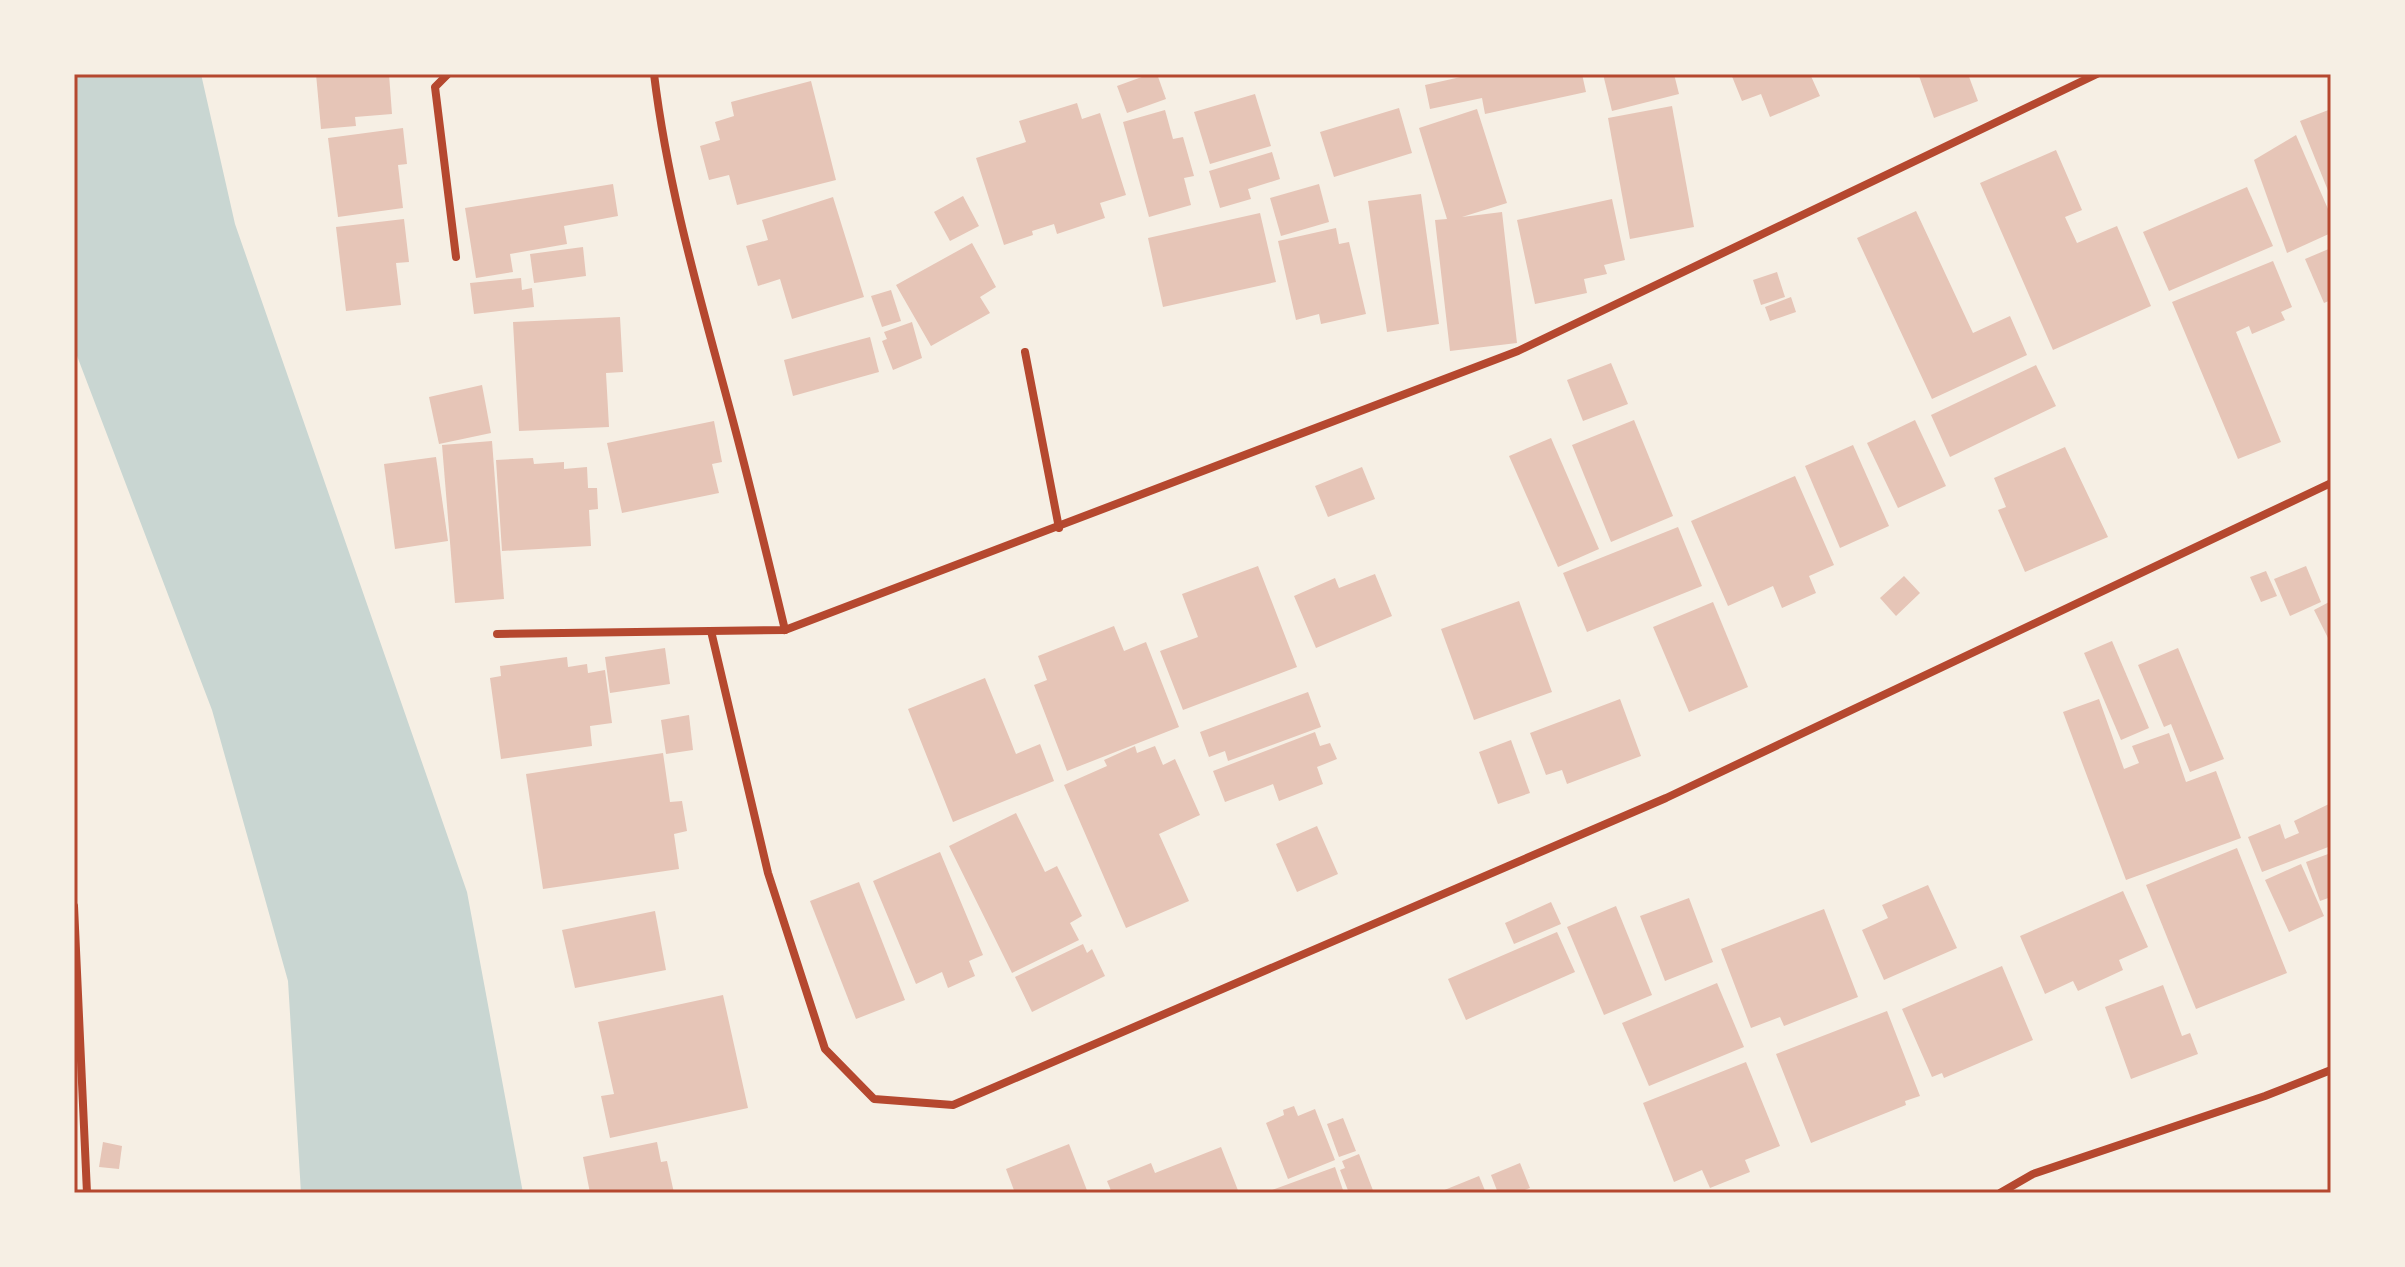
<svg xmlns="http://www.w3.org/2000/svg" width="2405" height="1267" viewBox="0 0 2405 1267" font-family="'Roboto Condensed',sans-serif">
<rect width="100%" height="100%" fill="#f6efe4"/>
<path fill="#c9d6d2" d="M74,74H201L235,224L467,892L523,1193H301L288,981L212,710L74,348Z"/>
<g fill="#e6c5b7">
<path d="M316,74H389L392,114L355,117L356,126L321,129Z"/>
<path d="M1150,74H1157L1166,99L1127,113L1117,86Z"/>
<path d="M1474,74H1582L1586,92L1485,114L1482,98L1430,109L1425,85Z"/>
<path d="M1603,74H1674L1679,94L1612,111Z"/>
<path d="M1731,74H1810L1820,96L1770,117L1761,94L1742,101Z"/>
<path d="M1925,74H1968L1978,101L1934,118L1919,76Z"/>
<path d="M811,81L836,180L737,205L729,175L709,180L700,146L720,140L715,122L734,116L731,102Z"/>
<path d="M1255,94L1271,146L1210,164L1194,112Z"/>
<path d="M1077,103L1082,119L1100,113L1126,195L1100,203L1105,218L1057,234L1054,224L1032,231L1033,235L1004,245L976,158L1026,142L1019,121Z"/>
<path d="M1672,106L1694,227L1630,239L1608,118Z"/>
<path d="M1399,108L1412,153L1334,177L1320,132Z"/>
<path d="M1477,109L1507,203L1462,217L1502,212L1517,343L1450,351L1435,220L1447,219L1419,128Z"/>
<path d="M2331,109V198L2300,121Z"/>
<path d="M1165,110L1173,139L1183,137L1194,176L1184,178L1191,205L1149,217L1123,122Z"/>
<path d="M403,128L407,164L398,165L403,208L338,217L328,138Z"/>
<path d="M2296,135L2331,216V233L2287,253L2254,160Z"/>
<path d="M2056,150L2082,210L2065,217L2077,243L2117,226L2151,306L2053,350L1980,183Z"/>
<path d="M1272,152L1280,179L1248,189L1251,199L1220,208L1209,171Z"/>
<path d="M613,184L618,216L564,226L567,244L510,254L513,272L476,278L465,208Z"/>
<path d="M1319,184L1329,222L1281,236L1270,198Z"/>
<path d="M2247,187L2273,246L2169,291L2143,232Z"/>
<path d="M1421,194L1439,324L1387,332L1368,201Z"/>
<path d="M963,196L979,226L950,241L934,212Z"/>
<path d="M833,197L864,297L792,319L780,279L758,286L746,246L768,240L762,220Z"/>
<path d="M1612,199L1625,260L1604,265L1607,274L1584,279L1587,293L1535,304L1517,220Z"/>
<path d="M1916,211L1973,333L2010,316L2027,355L1932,399L1857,238Z"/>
<path d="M1260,213L1276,282L1163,307L1148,238Z"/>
<path d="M404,219L409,262L396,263L401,305L346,311L336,227Z"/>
<path d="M1336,228L1339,244L1349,242L1366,314L1321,324L1319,314L1296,320L1278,241Z"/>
<path d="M972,243L996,287L980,297L990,313L931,346L896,285Z"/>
<path d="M583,247L586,276L534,283L530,254Z"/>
<path d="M2331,248V300L2324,303L2305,259Z"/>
<path d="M2273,261L2292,307L2281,312L2285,320L2252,334L2249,326L2236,332L2281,442L2238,459L2172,302Z"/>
<path d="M1777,272L1785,297L1761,305L1753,280Z"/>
<path d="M521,278L522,290L532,288L534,307L474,314L470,283Z"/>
<path d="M891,290L901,321L882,327L871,296Z"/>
<path d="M1791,297L1796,312L1770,321L1765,307Z"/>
<path d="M620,317L623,372L606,373L609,427L519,431L513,322Z"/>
<path d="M912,322L922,358L893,370L882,341L887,339L884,332Z"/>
<path d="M870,337L879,372L793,396L784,360Z"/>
<path d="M1611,363L1628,404L1583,421L1567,380Z"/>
<path d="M2036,365L2056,406L1950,457L1931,415Z"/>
<path d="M482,385L491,433L439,444L429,397Z"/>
<path d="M1634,420L1673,516L1611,542L1572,445Z"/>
<path d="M1915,420L1946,486L1898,508L1867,443Z"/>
<path d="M714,421L722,462L712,464L719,493L622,513L607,443Z"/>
<path d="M1551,438L1599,549L1558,567L1509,456Z"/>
<path d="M492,441L504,599L455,603L442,445Z"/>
<path d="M1853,445L1889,526L1840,548L1805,466Z"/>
<path d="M2065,447L2108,537L2025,572L1998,510L2006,507L1994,478Z"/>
<path d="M436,457L448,541L395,549L384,464Z"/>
<path d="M533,458L534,464L564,462V469L587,467L588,488H597L598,509L589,510L591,546L502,551L496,460Z"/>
<path d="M1362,467L1375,499L1328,517L1315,486Z"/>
<path d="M1795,476L1834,565L1809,576L1816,593L1782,608L1773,586L1728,606L1691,521Z"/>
<path d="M1678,527L1702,586L1587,632L1563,573Z"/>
<path d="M1258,566L1297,667L1183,710L1160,651L1198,637L1182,594Z"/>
<path d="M2306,566L2321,602L2290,616L2274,579Z"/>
<path d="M2266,571L2277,596L2261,602L2250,577Z"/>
<path d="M1375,574L1392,616L1316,648L1294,596L1335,578L1339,588Z"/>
<path d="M1904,576L1920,593L1896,616L1880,598Z"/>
<path d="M1519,601L1552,692L1474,720L1441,629Z"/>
<path d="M2331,601V644L2314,610Z"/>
<path d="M1713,602L1748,687L1689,712L1653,627Z"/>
<path d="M1114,626L1124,651L1146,642L1179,727L1067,771L1034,685L1047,680L1038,656Z"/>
<path d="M2112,641L2149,728L2121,740L2084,653Z"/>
<path d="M665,648L670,684L610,693L605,657Z"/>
<path d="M2178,648L2224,759L2190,772L2171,724L2164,727L2138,665Z"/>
<path d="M567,657L568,667L587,664L588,673L605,670L612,723L590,726L592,746L501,759L490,678L501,676L500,666Z"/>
<path d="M985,678L1016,754L1040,744L1054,781L953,822L908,709Z"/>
<path d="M1308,692L1321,727L1228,761L1225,751L1209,757L1200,732Z"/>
<path d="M1620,699L1641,756L1567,784L1562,770L1546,775L1530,733Z"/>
<path d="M2099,699L2124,769L2139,763L2132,746L2169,733L2186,782L2216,771L2241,838L2126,880L2063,712Z"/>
<path d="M689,715L693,750L666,754L661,720Z"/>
<path d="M1315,732L1320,746L1330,743L1337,759L1317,767L1323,784L1279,801L1273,784L1225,802L1213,771Z"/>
<path d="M1511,740L1530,793L1498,804L1479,752Z"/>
<path d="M1135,746L1137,753L1155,746L1163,765L1175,759L1200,815L1159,834L1189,901L1126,928L1064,785L1107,766L1104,760Z"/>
<path d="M663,753L670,802L682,801L687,831L674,834L679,869L543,889L526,774Z"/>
<path d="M2331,803V846L2262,872L2248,837L2280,824L2285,839L2299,833L2294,821Z"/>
<path d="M1016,813L1045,872L1057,866L1082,916L1070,923L1079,940L1012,973L949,846Z"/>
<path d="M1317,826L1338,874L1297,892L1276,844Z"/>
<path d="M2237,848L2287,973L2196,1009L2146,885Z"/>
<path d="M940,852L983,955L969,961L975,976L948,988L942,972L916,984L873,881Z"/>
<path d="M2331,853V897L2320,901L2306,862Z"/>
<path d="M2301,864L2324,916L2289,932L2265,880Z"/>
<path d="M859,882L905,1000L856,1019L810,901Z"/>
<path d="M1928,885L1957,948L1884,980L1862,930L1888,918L1882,905Z"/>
<path d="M2123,891L2148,947L2119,960L2123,970L2078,991L2073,981L2045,994L2020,936Z"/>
<path d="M1689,898L1713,962L1665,981L1640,916Z"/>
<path d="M1551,902L1561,924L1514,944L1505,923Z"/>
<path d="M1616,906L1652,995L1604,1015L1567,927Z"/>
<path d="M1824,909L1858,997L1784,1026L1780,1017L1751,1028L1721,949Z"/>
<path d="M655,911L666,970L575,988L562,930Z"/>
<path d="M1557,932L1575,972L1466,1020L1448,979Z"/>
<path d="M1083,944L1087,953L1092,949L1105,976L1032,1012L1015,977Z"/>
<path d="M2002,966L2033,1040L1944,1078L1942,1073L1932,1077L1902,1009Z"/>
<path d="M1717,983L1744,1047L1649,1086L1622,1023Z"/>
<path d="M2163,985L2182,1036L2190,1033L2198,1054L2131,1079L2105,1007Z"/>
<path d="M723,995L748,1108L610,1138L601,1096L614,1094L598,1022Z"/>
<path d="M1887,1011L1920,1096L1905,1101L1906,1105L1811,1143L1776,1054Z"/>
<path d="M1746,1062L1780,1146L1745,1160L1750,1172L1710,1188L1702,1170L1674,1182L1643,1103Z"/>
<path d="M1294,1106L1298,1116L1315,1109L1335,1160L1288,1179L1266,1123L1284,1115L1283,1110Z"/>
<path d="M1343,1118L1356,1151L1339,1157L1327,1124Z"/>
<path d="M103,1142L122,1146L119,1169L99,1167Z"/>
<path d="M657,1142L661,1162L667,1161L674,1193H590L583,1157Z"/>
<path d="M1069,1144L1088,1193H1015L1006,1169Z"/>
<path d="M1221,1147L1239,1193H1112L1107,1181L1151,1163L1155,1173Z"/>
<path d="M1359,1154L1374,1193H1349L1340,1170L1345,1168L1342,1161Z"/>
<path d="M1520,1163L1530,1188L1516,1193H1498L1491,1175Z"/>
<path d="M1335,1167L1344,1193H1264Z"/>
<path d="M1479,1176L1486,1193H1437Z"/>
</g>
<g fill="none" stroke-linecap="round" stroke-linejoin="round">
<g stroke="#b5482f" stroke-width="8">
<path d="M448,74L435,87L456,257"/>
<path d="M1025,352L1059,528"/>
<path d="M785,630L1518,351L2097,74"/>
<path d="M711,631L768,873L825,1049L874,1099L953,1105L1666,798L2331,483"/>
<path d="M497,634L785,630C767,555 749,480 729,406C699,294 668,189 654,74"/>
<path d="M74,906L87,1193"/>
<path d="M2000,1193L2033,1174L2265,1096L2331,1070"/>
</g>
</g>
<rect width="2405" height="1267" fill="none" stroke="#f6efe4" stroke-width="152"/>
<rect x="76" y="76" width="2253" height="1115" fill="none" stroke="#b5482f" stroke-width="3"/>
</svg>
